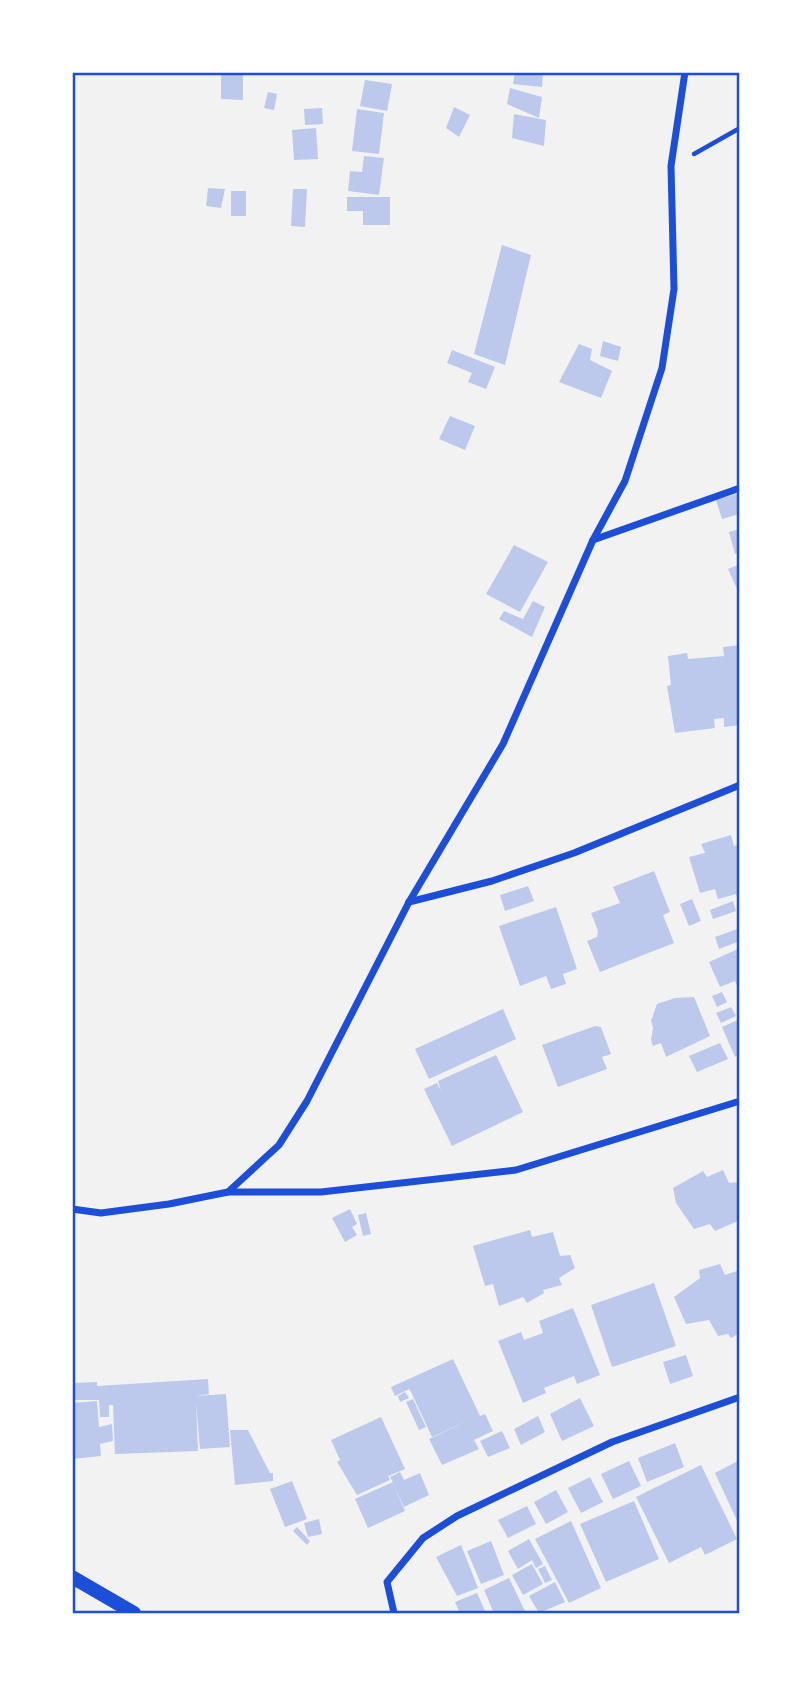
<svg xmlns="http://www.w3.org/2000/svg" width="812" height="1685" viewBox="0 0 812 1685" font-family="Ubuntu,sans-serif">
<rect width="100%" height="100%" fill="#f2f2f2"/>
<g fill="#bdc9ec">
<path d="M221,72H243V100L221,99Z"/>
<path d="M515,72L543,73L542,87L513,84Z"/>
<path d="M365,80L392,84L387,111L360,106Z"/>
<path d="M510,88L542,97L539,118L507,104Z"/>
<path d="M268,92L277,94L274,110L264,108Z"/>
<path d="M454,107L470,115L459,137L446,128Z"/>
<path d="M322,108L323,124L305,125L304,109Z"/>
<path d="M357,109L384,113L379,154L352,151Z"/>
<path d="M514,114L546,120L544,146L512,138Z"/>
<path d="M316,128L318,159L294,160L292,130Z"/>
<path d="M364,156L384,158L379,195L348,191L350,171L362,172Z"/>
<path d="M208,188L225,189L221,208L206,206Z"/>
<path d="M293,189H307L305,227L291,226Z"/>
<rect x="231" y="191" width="15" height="25"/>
<path d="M347,197H390V225H363V211H347Z"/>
<path d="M502,245L531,255L505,365L474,354Z"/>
<path d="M603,341L621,347L618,361L600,356Z"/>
<path d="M579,344L592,349L590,360L612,371L601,398L559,382Z"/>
<path d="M452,350L495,367L486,389L468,382L472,373L447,363Z"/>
<path d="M450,416L475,426L465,450L439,439Z"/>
<path d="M740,493V514L722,519L716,500Z"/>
<path d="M740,529V553L735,554L729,532Z"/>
<path d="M514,545L548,562L520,612L486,594Z"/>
<path d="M740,564V588L737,589L728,569Z"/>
<path d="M533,601L545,607L532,637L499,619L504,611L523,619Z"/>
<path d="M740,645V725L724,727V718L714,719L715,728L675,733L667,686L671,685L668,656L687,653L688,659L724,656L723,647Z"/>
<path d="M731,835L734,846L740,844V906L736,894L718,899L715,889L700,893L689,857L705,853L701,844Z"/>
<path d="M654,871L670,912L663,915L674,943L600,972L587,941L597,937L598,931L591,913L620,903L613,887Z"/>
<path d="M528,886L534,901L505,911L500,895Z"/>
<path d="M692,899L701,921L689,926L680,904Z"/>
<path d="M733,901L736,911L713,919L710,910Z"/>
<path d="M556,907L577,969L563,974L566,984L551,989L546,976L520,986L499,926Z"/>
<path d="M740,928V941L719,949L715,937Z"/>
<path d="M740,948V993L735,981L720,987L709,962Z"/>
<path d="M722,992L727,1002L717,1007L712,996Z"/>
<path d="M694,997L710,1036L666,1057L661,1043L653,1046L651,1040L653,1028L651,1021L657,1004L675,998Z"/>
<path d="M731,1007L736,1016L721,1023L716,1013Z"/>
<path d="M503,1009L516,1039L429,1079L415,1049Z"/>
<path d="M740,1019V1054L735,1057L722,1027Z"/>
<path d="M595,1026L601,1027L611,1054L602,1057L607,1069L558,1087L542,1045Z"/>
<path d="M720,1043L728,1059L697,1072L689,1056Z"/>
<path d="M496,1055L523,1112L452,1146L424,1089L437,1083L441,1091L438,1081Z"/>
<path d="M723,1170L729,1183L740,1182V1220L715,1231L710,1224L694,1229L676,1203L673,1188L703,1171L707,1177Z"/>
<path d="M350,1209L357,1224L352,1227L357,1235L345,1242L332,1218Z"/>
<path d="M366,1213L371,1234L363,1236L358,1215Z"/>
<path d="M530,1230L532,1237L553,1232L560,1256L570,1255L575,1268L559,1278L562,1285L543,1290L544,1293L527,1303L523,1297L499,1306L493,1284L485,1286L473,1246Z"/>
<path d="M720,1264L725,1275L740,1270V1333L731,1338L728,1334L718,1336L709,1320L686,1324L674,1297L700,1278L699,1270Z"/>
<path d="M654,1283L676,1346L612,1367L591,1305Z"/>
<path d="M573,1308L600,1375L577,1384L574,1376L544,1388L546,1393L523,1403L498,1341L521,1332L524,1340L543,1333L539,1321Z"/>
<path d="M686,1355L693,1376L670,1384L663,1362Z"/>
<path d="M453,1359L480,1416L485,1414L493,1431L474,1440L479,1449L442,1465L429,1439L472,1419L432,1437L411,1392L409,1389L395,1396L391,1387Z"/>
<path d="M208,1379L209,1394L196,1396L226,1394L230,1447L200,1449L196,1403L198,1451L115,1454L113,1405H109V1417H100L99,1400H75L74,1383L97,1382V1386Z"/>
<path d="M405,1392L409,1398L400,1402L398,1396Z"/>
<path d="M580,1398L594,1426L562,1441L550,1414Z"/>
<path d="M413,1399L426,1427L419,1430L406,1402Z"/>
<path d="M97,1401L99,1427L112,1424L113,1441L100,1444L101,1456L72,1459V1403Z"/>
<path d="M538,1416L545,1432L521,1445L514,1429Z"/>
<path d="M381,1417L405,1469L388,1476L390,1480L357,1495L337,1462L340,1460L331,1440Z"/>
<path d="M230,1430H248L270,1473H273V1481L235,1485Z"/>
<path d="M502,1431L510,1448L488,1457L480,1441Z"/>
<path d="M675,1443L684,1467L647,1482L638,1458Z"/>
<path d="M740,1460V1527L715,1473Z"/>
<path d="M629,1461L641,1486L613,1499L601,1474Z"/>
<path d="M701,1465L737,1539L705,1555L701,1547L669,1563L636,1497Z"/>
<path d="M400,1472L404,1480L420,1473L429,1495L404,1507L394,1486L405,1511L368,1528L355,1499L393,1482L390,1477Z"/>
<path d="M590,1477L603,1502L581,1513L568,1488Z"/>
<path d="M292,1481L307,1519L285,1527L270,1489Z"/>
<path d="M556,1490L568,1512L546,1524L534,1502Z"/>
<path d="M634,1501L659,1559L606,1582L580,1524Z"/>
<path d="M527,1506L536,1524L508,1538L498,1520Z"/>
<path d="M319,1519L322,1534L308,1537L304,1523Z"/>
<path d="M571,1521L601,1588L569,1603L535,1539Z"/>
<path d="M297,1527L310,1541L307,1545L293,1531Z"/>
<path d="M529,1539L543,1564L536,1568L532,1560L518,1569L508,1551Z"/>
<path d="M491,1541L504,1575L481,1584L467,1551Z"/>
<path d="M461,1545L478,1588L457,1596L436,1557Z"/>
<path d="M532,1564L543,1584L523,1595L512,1575Z"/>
<path d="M545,1566L552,1580L545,1583L538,1569Z"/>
<path d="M509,1578L526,1613H494L484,1590Z"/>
<path d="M555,1582L565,1602L539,1613L529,1596Z"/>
<path d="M477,1593L486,1613H460L455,1602Z"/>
</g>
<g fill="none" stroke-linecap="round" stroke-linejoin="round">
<path stroke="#1d4ed8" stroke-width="4.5" d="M694,154L740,128"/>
<g stroke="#1d4ed8" stroke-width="7">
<path d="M593,540L740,488"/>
<path d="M409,902L492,881L574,853L740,785"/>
<path d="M228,1192H321L516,1170L740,1101"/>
<path d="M72,1209L101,1213L169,1204L228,1192L279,1145L307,1101L409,902L503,744L593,540L625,481L662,368L674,289L671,166L685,72"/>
<path d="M394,1613L387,1582L423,1538L457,1516L612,1442L740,1397"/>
</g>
<path stroke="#1d4ed8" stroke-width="14" d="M72,1577L134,1613"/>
</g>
<rect width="812" height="1685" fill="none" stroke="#ffffff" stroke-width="147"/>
<rect x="74" y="74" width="664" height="1538" fill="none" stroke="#1d4ed8" stroke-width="2.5"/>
</svg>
